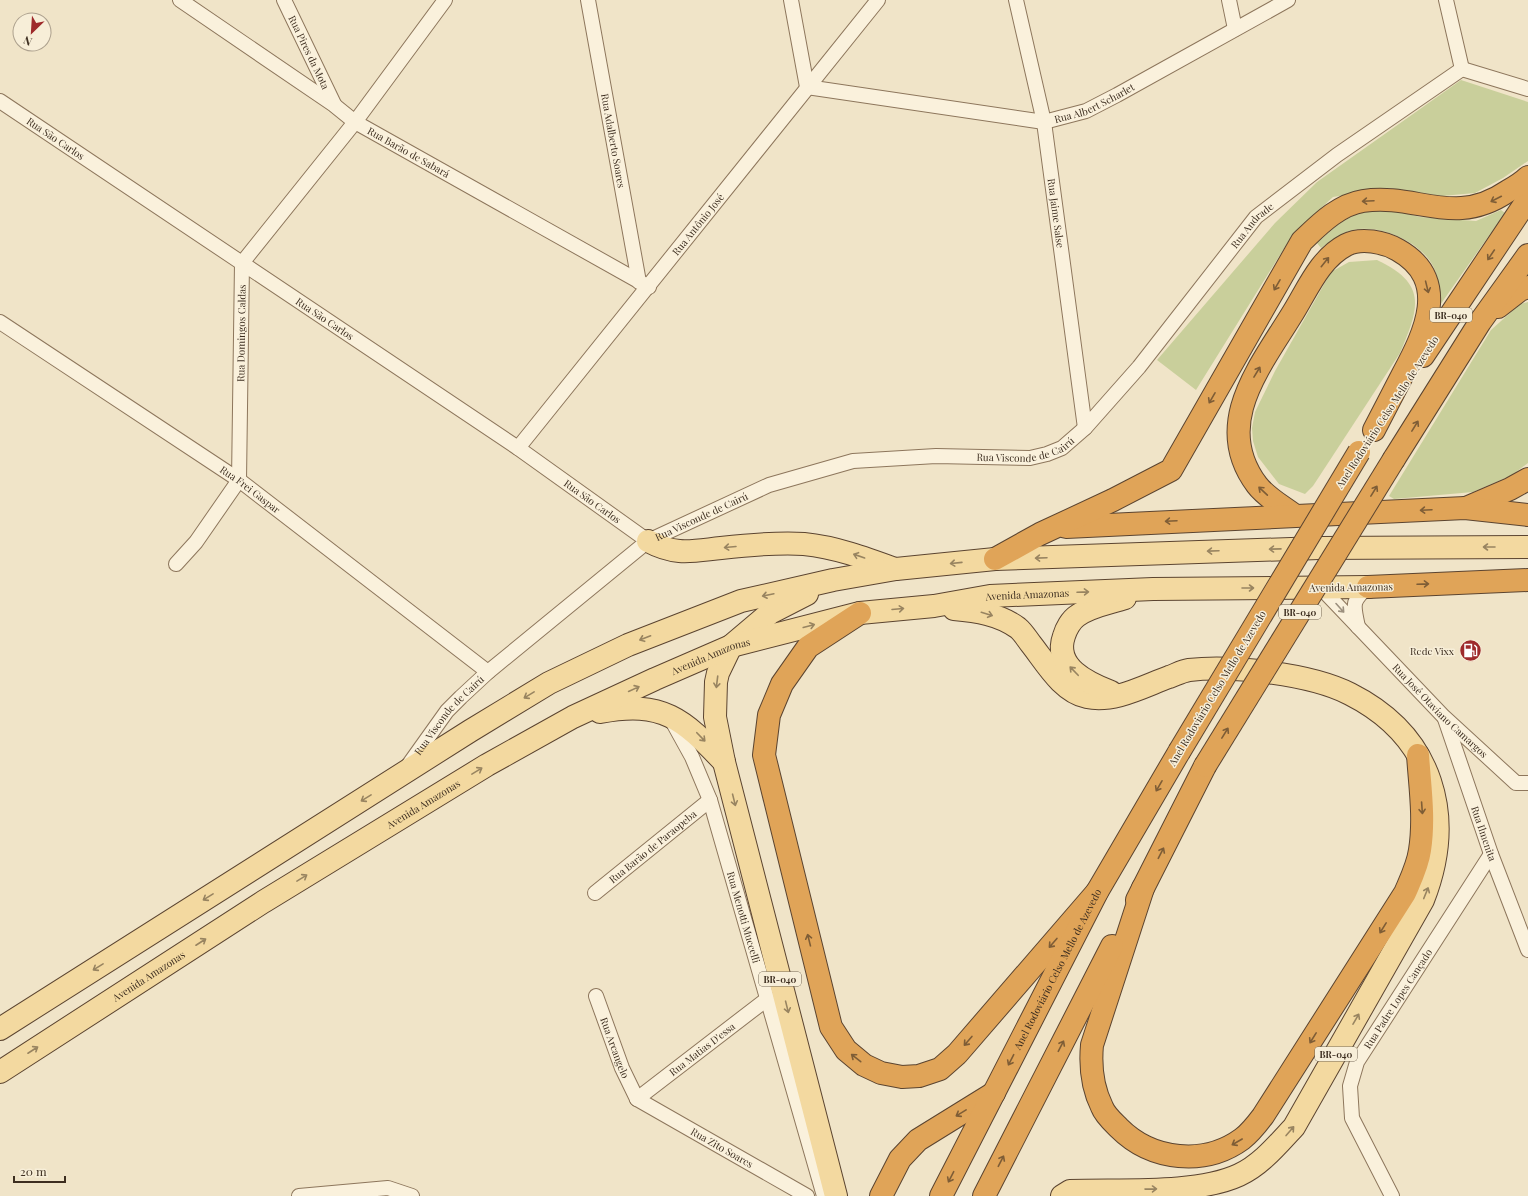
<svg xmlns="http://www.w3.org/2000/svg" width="1528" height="1196" viewBox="0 0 1528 1196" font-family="'Playfair Display',serif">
<rect width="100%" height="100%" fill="#f0e4c8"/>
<g fill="#c9cf9b">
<path d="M1461,80L1528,102V161L1503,178L1475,193L1442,196L1389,188L1333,197L1293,234L1196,390L1157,360L1275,223L1317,182Z"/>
<path d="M1372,210L1400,212L1420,217L1476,221L1501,210L1505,213L1440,305C1440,293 1439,277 1433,266C1420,241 1379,224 1353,230C1342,232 1330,242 1321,248L1317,243C1338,225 1343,217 1372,210Z"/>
<path d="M1377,260C1428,284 1419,308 1400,353L1313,486L1305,494L1279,484L1258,457L1253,441L1252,428L1255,412L1275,371L1331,272L1349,262Z"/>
<path d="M1528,302V463L1512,475L1473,492L1394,499L1389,496L1491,330L1520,304Z"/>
</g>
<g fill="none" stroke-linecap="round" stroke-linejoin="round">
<defs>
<g id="street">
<path id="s1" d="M180,0L334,105L355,122L649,287"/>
<path id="s2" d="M284,0L334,104"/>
<path id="s3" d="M588,0L639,282"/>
<path id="s4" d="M791,0L807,87L1044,122L1086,111L1117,95L1288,0"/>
<path id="s5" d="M1016,0L1044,122L1085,428"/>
<path d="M1229,0L1235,29"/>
<path d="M1446,0L1462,69"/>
<path d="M1462,69L1528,89"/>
<path id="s6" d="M0,101L518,448L648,541"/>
<path id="s7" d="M0,322L239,480L488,672"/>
<path id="s8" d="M518,448L878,0"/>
<path id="s9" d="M176,564L196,542L239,480L242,263L355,122L445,0"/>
<path id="s10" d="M1321,588L1444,717L1516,783H1528"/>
<path d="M1358,627C1354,606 1350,602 1368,587"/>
<path id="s11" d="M671,719L692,757L710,800L824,1196"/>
<path id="s12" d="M1445,719L1491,854L1528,950"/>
<path id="s13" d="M407,767L447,711L461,697L488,672L648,541L769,485L853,461L936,456L1030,458L1047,454L1062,448L1085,428L1139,367L1256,217L1337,155L1462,69"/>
<path id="s14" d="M595,893L710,800"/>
<path id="s15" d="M596,996L622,1068L637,1099"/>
<path id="s16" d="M637,1099L807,1196"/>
<path id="s17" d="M637,1099L767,999"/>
<path d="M299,1196L388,1188L412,1196"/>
<path id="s18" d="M1392,1196L1352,1118L1350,1086L1357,1062L1491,854"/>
</g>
<g id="primary">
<path d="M648,541C676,556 692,551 721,548C748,545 777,542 804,544C835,547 865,558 895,569"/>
<path d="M807,594L770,613L731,646L718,673L716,682L715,717L724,762L836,1196"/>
<path d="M954,609C976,611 999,614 1018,628C1023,632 1027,639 1031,644C1046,663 1062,692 1087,697C1114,703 1144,686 1169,677C1175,675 1182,671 1189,670C1232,665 1311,674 1350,694C1433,736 1456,816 1423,900L1294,1127C1278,1144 1261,1165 1239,1175C1196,1195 1118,1189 1070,1191L1062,1196"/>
<path d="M1111,692C1088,683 1053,667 1064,636C1066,629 1071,620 1077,616C1090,606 1110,603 1125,598"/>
<path d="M600,712C663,700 683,719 724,762"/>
<path d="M0,1029L470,731L549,683L628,645L741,601L833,580L896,569L995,559L1319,548L1528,547"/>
<path id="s19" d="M0,1072L263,902L487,765L573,717L655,679L731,646L860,613L934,606L990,596L1153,589L1368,587"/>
</g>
<g id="highway">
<path d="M1498,307L1520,290L1528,287"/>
<path d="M1423,356L1528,199"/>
<path d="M1394,459L1480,322L1528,255"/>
<path d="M1466,508L1510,489L1528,479"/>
<path d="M1294,515C1282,506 1266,497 1257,485C1212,425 1259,368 1291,316C1307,291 1319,259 1346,245C1361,237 1384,242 1398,250C1451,280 1425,333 1403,374C1393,393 1384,411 1374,430"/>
<path d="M1066,527L1465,508L1528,515"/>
<path d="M995,559L1040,534L1113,500L1171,470L1302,241C1319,225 1338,205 1363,201C1417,193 1454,228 1508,191C1515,187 1522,183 1528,177"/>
<path d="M1368,587L1528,580"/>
<path d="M860,613L808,647L782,684L769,715L764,755L831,1027L846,1050L864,1065L881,1073L902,1077L919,1076L940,1069L957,1054L1097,892"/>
<path d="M1143,888L1092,1045C1090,1067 1092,1087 1102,1107C1105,1115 1113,1122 1119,1128C1152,1161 1205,1166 1242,1139C1250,1133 1257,1124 1263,1116L1405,893C1411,879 1418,865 1420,850C1425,818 1420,786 1418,755"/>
<path d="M1137,900L1205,766"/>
<path d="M881,1196L900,1159L918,1140L994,1093"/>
<path id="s20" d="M941,1196L1097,892L1179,752"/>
<path d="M984,1196L1112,946"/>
</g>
</defs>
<use href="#street" stroke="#8d765c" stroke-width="16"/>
<use href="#primary" stroke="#5b4430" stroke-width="24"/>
<use href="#highway" stroke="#5b4430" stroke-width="24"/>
<use href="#street" stroke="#faf1dc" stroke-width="14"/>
<use href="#primary" stroke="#f3d9a0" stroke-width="22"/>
<use href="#highway" stroke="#e0a458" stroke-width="22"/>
<defs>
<g id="highway-bridge">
<path d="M1179,752L1359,452"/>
<path d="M1205,766L1394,459"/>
</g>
</defs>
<use href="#highway-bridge" stroke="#5b4430" stroke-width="24" stroke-linecap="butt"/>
<use href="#highway-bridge" stroke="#e0a458" stroke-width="22"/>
</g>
<defs><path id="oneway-shaft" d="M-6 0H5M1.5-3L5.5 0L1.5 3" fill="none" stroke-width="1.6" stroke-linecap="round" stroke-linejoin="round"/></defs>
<g stroke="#7e5d36">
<use href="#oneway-shaft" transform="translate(1496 199) rotate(153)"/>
<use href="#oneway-shaft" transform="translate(1368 201) rotate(177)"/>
<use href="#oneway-shaft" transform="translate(1491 255) rotate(124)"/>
<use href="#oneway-shaft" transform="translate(1325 262) rotate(-51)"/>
<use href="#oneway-shaft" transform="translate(1277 285) rotate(120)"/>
<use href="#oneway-shaft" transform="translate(1427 287) rotate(76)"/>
<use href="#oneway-shaft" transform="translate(1257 372) rotate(-59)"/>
<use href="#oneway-shaft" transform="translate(1212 398) rotate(120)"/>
<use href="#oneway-shaft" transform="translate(1415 426) rotate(-58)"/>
<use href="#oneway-shaft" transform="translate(1263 491) rotate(-137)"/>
<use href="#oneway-shaft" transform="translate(1374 491) rotate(-58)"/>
<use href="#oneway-shaft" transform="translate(1426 510) rotate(177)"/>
<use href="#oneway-shaft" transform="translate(1171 521) rotate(177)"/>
<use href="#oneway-shaft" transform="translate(1423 584) rotate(-2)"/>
<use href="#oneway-shaft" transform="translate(1225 733) rotate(-58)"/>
<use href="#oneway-shaft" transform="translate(1159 786) rotate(120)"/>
<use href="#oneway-shaft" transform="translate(1422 808) rotate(86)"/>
<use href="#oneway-shaft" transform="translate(1161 853) rotate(-63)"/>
<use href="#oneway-shaft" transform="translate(1383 928) rotate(122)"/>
<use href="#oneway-shaft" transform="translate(809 940) rotate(-104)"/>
<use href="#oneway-shaft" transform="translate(1053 943) rotate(131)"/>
<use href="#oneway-shaft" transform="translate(1313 1038) rotate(122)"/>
<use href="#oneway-shaft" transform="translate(968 1041) rotate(131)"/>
<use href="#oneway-shaft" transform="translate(1061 1046) rotate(-63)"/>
<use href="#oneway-shaft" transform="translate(856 1058) rotate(-142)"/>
<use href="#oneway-shaft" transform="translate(1011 1060) rotate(117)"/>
<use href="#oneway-shaft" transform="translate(961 1113) rotate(149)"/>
<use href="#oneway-shaft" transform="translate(1237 1142) rotate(150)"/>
<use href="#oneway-shaft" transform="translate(1001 1161) rotate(-63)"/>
<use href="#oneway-shaft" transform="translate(951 1177) rotate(117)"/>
</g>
<g stroke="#988460">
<use href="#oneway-shaft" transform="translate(730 547) rotate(175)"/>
<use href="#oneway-shaft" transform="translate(1489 547) rotate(180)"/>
<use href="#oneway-shaft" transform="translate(1275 549) rotate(179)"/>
<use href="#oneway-shaft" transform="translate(1213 551) rotate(178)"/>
<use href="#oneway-shaft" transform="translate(859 556) rotate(-161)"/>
<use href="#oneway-shaft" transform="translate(1041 558) rotate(178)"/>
<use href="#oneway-shaft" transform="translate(956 563) rotate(174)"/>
<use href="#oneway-shaft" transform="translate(1248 588)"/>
<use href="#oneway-shaft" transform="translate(1083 592) rotate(-2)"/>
<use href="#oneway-shaft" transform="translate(768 595) rotate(168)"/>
<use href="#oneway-shaft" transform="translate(898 609) rotate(-5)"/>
<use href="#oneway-shaft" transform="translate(987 614) rotate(17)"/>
<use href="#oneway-shaft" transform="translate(809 626) rotate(-15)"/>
<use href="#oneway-shaft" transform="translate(645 638) rotate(159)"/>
<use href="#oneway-shaft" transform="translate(1074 671) rotate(-134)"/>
<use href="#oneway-shaft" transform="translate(717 682) rotate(97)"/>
<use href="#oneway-shaft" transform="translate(634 689) rotate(-25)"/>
<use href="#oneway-shaft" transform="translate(529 695) rotate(149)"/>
<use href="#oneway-shaft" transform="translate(701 737) rotate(46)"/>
<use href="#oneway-shaft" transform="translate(477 771) rotate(-31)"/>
<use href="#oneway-shaft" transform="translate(366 798) rotate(148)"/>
<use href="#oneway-shaft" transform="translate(734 800) rotate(76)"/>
<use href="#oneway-shaft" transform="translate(302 878) rotate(-32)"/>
<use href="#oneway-shaft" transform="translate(1426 893) rotate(-68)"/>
<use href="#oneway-shaft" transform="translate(208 897) rotate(148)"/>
<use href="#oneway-shaft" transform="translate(201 942) rotate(-33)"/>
<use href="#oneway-shaft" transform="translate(98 967) rotate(148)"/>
<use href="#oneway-shaft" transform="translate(787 1007) rotate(76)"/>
<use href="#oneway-shaft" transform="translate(1356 1019) rotate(-60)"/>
<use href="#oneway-shaft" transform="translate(33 1050) rotate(-33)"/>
<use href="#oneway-shaft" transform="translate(1290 1131) rotate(-49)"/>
<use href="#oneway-shaft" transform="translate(1151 1189) rotate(-1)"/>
</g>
<use stroke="#9c907e" href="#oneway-shaft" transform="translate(1340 608) rotate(48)"/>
<defs>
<symbol id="fuel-disc" viewBox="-11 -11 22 22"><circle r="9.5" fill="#9e2a2b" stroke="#f7eed8"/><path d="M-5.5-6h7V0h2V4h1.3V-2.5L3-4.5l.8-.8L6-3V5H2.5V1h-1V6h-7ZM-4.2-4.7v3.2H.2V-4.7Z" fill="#fff"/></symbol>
</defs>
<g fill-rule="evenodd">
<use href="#fuel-disc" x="1458" y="638" width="25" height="25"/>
</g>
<g text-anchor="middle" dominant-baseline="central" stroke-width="3" stroke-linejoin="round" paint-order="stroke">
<g fill="#f7eed8" stroke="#756857" stroke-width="1">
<rect x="1430" y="308" width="42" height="14" rx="3"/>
<rect x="1279" y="605" width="42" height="14" rx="3"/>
<rect x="759" y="972" width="42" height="14" rx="3"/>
<rect x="1315" y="1047" width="42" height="14" rx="3"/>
</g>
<g font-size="9" font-weight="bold" fill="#3d2e20">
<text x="1451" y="315">BR-040</text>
<text x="1300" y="612">BR-040</text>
<text x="780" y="979">BR-040</text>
<text x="1336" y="1054">BR-040</text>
</g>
<g font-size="10" fill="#3d2e20" stroke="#f7eed8">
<text stroke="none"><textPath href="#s2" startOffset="58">Rua Pires da Mota</textPath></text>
<text stroke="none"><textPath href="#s4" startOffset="382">Rua Albert Scharlet</textPath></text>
<text stroke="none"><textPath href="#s6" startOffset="67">Rua São Carlos</textPath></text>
<text stroke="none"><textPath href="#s3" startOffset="143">Rua Adalberto Soares</textPath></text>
<text stroke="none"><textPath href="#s1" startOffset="275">Rua Barão de Sabará</textPath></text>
<text stroke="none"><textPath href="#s5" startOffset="217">Rua Jaime Salse</textPath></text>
<text stroke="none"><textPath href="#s8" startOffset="287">Rua Antônio José</textPath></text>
<text stroke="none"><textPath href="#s13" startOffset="1057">Rua Andrade</textPath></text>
<text stroke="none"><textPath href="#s6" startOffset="391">Rua São Carlos</textPath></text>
<text stroke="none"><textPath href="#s9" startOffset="252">Rua Domingos Caldas</textPath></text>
<text transform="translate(1387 412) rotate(-57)">Anel Rodoviário Celso Mello de Azevedo</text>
<text stroke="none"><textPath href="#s13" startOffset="727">Rua Visconde de Cairú</textPath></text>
<text stroke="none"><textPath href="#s7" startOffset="301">Rua Frei Gaspar</textPath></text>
<text stroke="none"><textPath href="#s6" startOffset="715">Rua São Carlos</textPath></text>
<text stroke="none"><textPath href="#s13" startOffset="391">Rua Visconde de Cairú</textPath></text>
<text transform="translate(1351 587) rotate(-1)">Avenida Amazonas</text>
<text stroke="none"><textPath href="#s19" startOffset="1149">Avenida Amazonas</textPath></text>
<text stroke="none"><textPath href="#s19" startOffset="825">Avenida Amazonas</textPath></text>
<text transform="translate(1217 688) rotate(-59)">Anel Rodoviário Celso Mello de Azevedo</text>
<text stroke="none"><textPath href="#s10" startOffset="171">Rua José Otaviano Camargos</textPath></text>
<text stroke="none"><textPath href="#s13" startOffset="67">Rua Visconde de Cairú</textPath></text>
<text stroke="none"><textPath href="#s19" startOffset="501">Avenida Amazonas</textPath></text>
<text stroke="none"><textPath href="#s12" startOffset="121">Rua Ilmenita</textPath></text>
<text stroke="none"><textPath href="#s14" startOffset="74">Rua Barão de Paraopeba</textPath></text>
<text stroke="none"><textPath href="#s11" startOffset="212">Rua Menotti Muccelli</textPath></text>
<text stroke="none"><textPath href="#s20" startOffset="255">Anel Rodoviário Celso Mello de Azevedo</textPath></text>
<text stroke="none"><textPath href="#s19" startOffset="177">Avenida Amazonas</textPath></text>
<text stroke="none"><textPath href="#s18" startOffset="220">Rua Padre Lopes Cançado</textPath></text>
<text stroke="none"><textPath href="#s15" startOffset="55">Rua Arcangelo</textPath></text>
<text stroke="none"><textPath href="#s17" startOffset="82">Rua Matias D'essa</textPath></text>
<text stroke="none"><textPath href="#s16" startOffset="98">Rua Zito Soares</textPath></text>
</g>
<g font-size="10" fill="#3d2e20" stroke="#f7eed8" text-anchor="end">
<text x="1454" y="651">Rede Vixx</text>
</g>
</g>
<g transform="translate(32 32) rotate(205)"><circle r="19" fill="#f7eed8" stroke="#ada18e"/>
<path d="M0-3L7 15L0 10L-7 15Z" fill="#9e2a2b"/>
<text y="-6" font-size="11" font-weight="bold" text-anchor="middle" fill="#3d2e20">N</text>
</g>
<path d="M14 1176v6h51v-6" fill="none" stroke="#3d2e20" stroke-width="2"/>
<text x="20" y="1176" font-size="12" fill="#3d2e20" stroke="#f7eed8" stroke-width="3" paint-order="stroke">20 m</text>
</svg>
